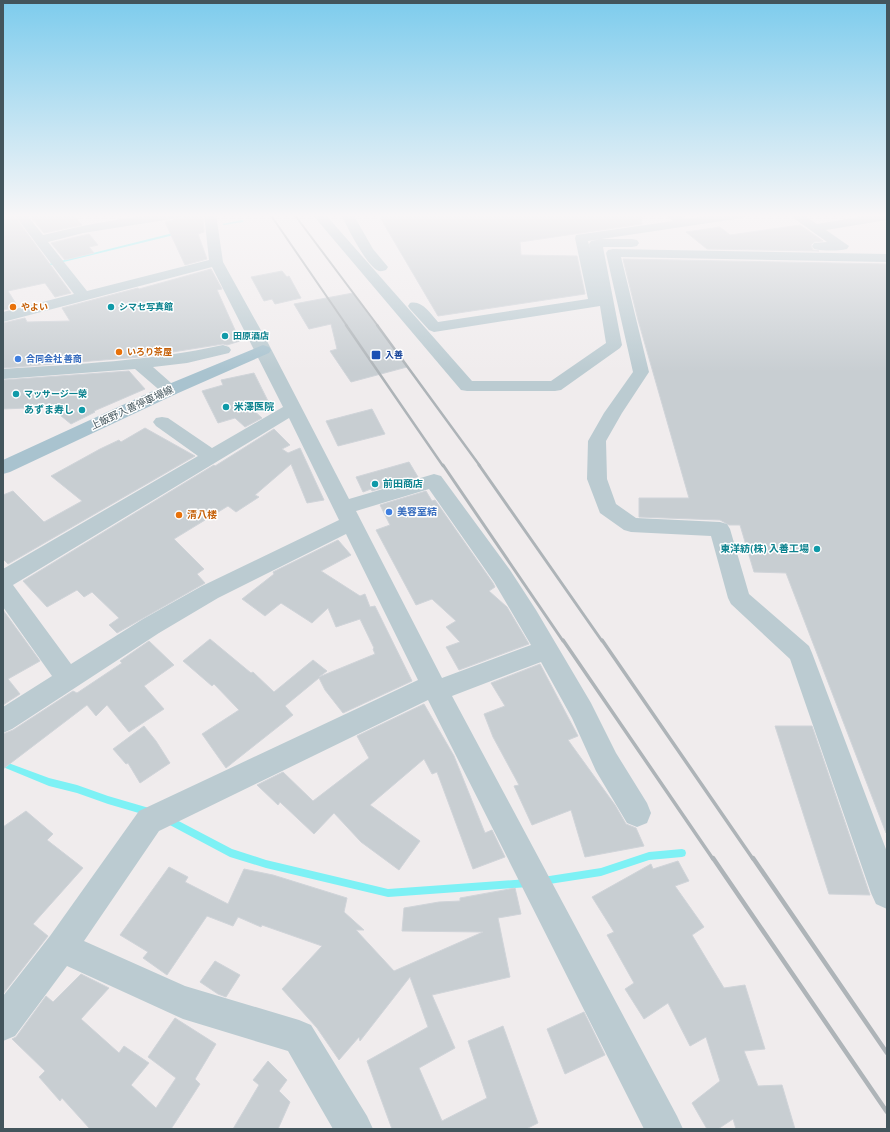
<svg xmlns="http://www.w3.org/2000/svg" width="890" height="1132" viewBox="0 0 890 1132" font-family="'Source Sans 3','Noto Sans JP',sans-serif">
<rect width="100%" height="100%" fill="#f0eced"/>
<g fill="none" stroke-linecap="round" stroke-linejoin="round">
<g fill="#7df1f5" fill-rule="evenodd">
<path d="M242,220L244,221L243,222L224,225L222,224Z"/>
<path d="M177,232L179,233L178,234L43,267L41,266Z"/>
<path d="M3,761L49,778L77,785L108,796L149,808L152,809L153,812L152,815L149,816L108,804L77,793L49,786L3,767Z"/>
<path d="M169,816L232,849L266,860L388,889L528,879L531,880L532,883L531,886L528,887L388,897L266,868L230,857L166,823L165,820L166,817Z"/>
<path d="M682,849L685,850L686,853L685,856L682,857L649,860L601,876L543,885L540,884L539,881L540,878L543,877L601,868L649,852Z"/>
</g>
</g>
<g fill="#c8ced2" stroke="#d0d4d9">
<path d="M3,214H13L71,293L55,297L45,283L8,291L18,307L3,310Z"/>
<path d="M28,214H73L82,225L44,233Z"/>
<path d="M185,214H203L204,232L198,234L207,259L185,265L165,222L182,218Z"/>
<path d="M378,214H641L642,224L520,242L521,255L577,256L585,294L438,316Z"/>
<path d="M800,225L823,241L814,242L811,245L813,250L819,251L707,249L686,232L720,227L730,235Z"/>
<path d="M89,234L98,245L89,247L94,253L65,260L51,243Z"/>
<path d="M623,259L887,264V833H886L786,573L754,572L740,525H729L720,520L639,517V498H689L638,320Z"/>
<path d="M211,269L222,289L217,290L240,341L227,345L223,344L141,357L3,368V323L25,318L27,322L70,321L62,308L138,288L139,289Z"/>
<path d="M282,271L287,277L289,276L301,298L275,304L272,299L264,301L251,277Z"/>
<path d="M353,293L407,367L351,382L330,351L337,349L331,324L309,329L294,304Z"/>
<path d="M129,371L145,389L94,411L95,412L71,424L50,407L3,409V380Z"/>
<path d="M254,373L269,403L250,407L262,418L245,427L235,418L218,423L202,391L223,385L221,380Z"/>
<path d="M372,409L385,434L338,446L326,421Z"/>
<path d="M145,428L195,456L8,564L3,559V495L13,491L44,522L82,501L51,476L100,449L119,440L121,442Z"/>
<path d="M274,429L290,445L282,449L288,453L300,448L324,500L307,503L291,464L255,495L259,497L236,512L228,506L174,539L204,569L197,574L205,583L117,633L109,625L119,618L92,592L84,597L77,590L47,607L23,581L214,465L215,466Z"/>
<path d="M409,462L418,477L372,491L371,489L363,492L356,477Z"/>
<path d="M426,491L432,501L435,500L493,583L495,587L489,591L507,607L529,644L459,670L446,647L460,642L446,627L456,621L432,599L416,605L376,530L390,525L380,505Z"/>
<path d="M338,540L351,555L321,571L360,596L365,594L370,607L375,606L412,681L343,713L325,690L319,678L285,706L293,715L226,768L202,734L239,710L214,684L212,686L183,661L210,639L251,673L253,672L274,692L313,660L327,671L319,677L375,654L373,649L374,648L360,619L336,627L328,608L312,623L281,603L265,616L242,599L274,574L273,572Z"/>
<path d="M3,610L40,661L8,679L20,694L3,705Z"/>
<path d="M149,641L174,665L144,686L164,709L129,732L107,705L96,716L87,705L3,769V734L13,730L73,691L77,693L122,663L120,661Z"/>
<path d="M540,664L578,736L568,740L615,805L626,824L636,828L644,846L585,857L571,810L532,825L514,786L519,785L493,737L484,714L505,706L491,683Z"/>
<path d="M424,704L454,756L485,833L492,830L505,857L473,869L437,772L432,774L424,759L370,805L420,841L399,870L361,842L334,813L314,834L280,802L278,805L257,785L283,772L313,801L369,758L357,736Z"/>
<path d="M144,726L156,741L170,763L140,783L128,763L126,764L113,749Z"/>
<path d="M775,726H812L870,895L829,894Z"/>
<path d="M26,811L53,834L47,840L83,868L33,924L48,936L3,994V827Z"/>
<path d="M678,861L689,881L675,886L704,927L692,935L724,988L745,985L765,1049L744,1051L758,1086L782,1085L795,1129H736L733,1119L718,1129H707L692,1103L720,1081L706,1037L690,1046L668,1003L644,1019L625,989L634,983L607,935L614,932L592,897L651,864L653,869Z"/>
<path d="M169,867L188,877L185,882L228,904L244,869L273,875L347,898L344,912L364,930H356L394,971L483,932L402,931L404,908L439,902L460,901V898L515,888L521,914L498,918L510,977L432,995L455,1048L419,1068L442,1121L487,1098L468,1041L503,1026L538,1123L526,1129H392L367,1061L428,1027L410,977L360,1041L359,1037L339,1060L317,1028L282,989L322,946L262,925L261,927L238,917L233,926L207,916L167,975L143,958L148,952L120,935Z"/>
<path d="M215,961L240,975L226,997L218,994L200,982Z"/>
<path d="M81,974L109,988L81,1019L119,1053L124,1046L149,1063L131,1085L156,1108L176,1078L148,1057L175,1018L216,1044L195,1079L200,1084L171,1129H90L62,1098L60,1101L39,1077L45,1071L12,1039L16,1037L46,996L53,1002Z"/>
<path d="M584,1012L605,1055L565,1074L547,1029Z"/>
<path d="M268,1061L287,1080L279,1091L290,1102L278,1129H233L259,1085L253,1080Z"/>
</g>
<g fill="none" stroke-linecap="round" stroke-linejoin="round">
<g fill="#bbcbd1" fill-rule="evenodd">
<path d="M14,214H26L43,235C89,224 136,214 184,214L182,217L178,218L83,233L48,242L87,291L209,260L204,214H216L223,262L268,343L349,499L434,474L441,476L510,570L536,610L591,703L616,753L647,803L651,813L647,823L637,827L627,823L596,771L572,718L541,662L452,696L677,1116L683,1129H644L428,700L159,831L84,941L185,986L299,1020L311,1025L367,1116L373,1129H333L288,1051L183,1019L67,966L15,1036L3,1041V996L50,936L139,811L418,680L346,534L218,598L159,633L12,729L3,733V707L52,676L3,607V569L198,456L156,426L153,422L156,418L162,417L168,418L212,448L283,407L212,267L3,322V312L74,294ZM289,418L339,520L202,586L143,619L71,664L13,585ZM429,489L494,582L531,645L442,678L356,511Z"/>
<path d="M312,214H325L472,381H551L606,343L600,306L434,332L429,330L410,309L408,306L410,303C422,300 430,313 438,322L588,299L575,238L576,235L673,221L666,214H680L686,219L718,214H748L746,217L742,218L588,241L590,249L589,244L591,241L601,239H632L637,240L639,243L637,246L632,247H603L622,345L620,348L561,390L555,391H467L461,390Z"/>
<path d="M341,214H353L373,249L388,267L386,270C383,271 380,272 377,270C365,263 347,227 341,214Z"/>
<path d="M788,214H802L817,224L877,214H887V220L826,230L849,246L847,249C837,251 824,251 814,249L812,246L814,243L827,242Z"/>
<path d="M613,249L887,254V262L621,257L649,372L622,413L606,441L607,479L616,504L636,518L720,522L727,524L730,529L749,594L809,646L812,653L887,852V909L876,904L871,893L790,659L731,604L728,598L711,536L631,532L624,530L600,513L587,479L588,441L604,413L633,372L606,253L608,250Z"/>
<path d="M223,345L229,347L231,350L229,353L187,363L153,367L179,390L176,394L170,395L164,394L135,369L3,379V369C77,364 151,361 223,345Z"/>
</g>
<path fill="#a9c3cf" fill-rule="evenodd" d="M263,345L269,347L271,350L269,353L176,394L10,472L3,474V460L164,386Z"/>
<g stroke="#aeb4b8" stroke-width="2">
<path d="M270,214L347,326"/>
<path d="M294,214L378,326"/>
</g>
<g stroke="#aeb4b8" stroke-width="2.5">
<path d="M346,325L443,466"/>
<path d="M377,325L480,466"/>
</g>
<g stroke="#aeb4b8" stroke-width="3">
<path d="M443,465L563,641"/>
<path d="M479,465L602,641"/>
</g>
<g stroke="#aeb4b8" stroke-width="3.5">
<path d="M563,640L713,859"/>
<path d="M602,640L753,859"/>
</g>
<g stroke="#aeb4b8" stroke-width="4.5">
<path d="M713,858L887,1112"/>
<path d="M753,858L887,1053"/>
</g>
</g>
<linearGradient id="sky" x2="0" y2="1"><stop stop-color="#7dcced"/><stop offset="0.58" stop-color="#f8f6f7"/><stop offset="1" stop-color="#f8f6f7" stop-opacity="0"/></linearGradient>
<rect width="890" height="372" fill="url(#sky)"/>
<g fill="#e8710a" stroke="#fff" stroke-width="1.5">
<circle cx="13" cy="307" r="4"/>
<circle cx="119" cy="352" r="4"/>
<circle cx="179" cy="515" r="4"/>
</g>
<g fill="#0f9aa8" stroke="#fff" stroke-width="1.5">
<circle cx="111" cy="307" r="4"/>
<circle cx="225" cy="336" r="4"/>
<circle cx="16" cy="394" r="4"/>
<circle cx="226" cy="407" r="4"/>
<circle cx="82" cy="410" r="4"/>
<circle cx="375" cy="484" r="4"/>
<circle cx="817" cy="549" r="4"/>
</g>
<rect fill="#1a4fb4" stroke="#fff" stroke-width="1.5" x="371" y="350" width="10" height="10" rx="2"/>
<g fill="#3f7fe0" stroke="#fff" stroke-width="1.5">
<circle cx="18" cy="359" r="4"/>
<circle cx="389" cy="512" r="4"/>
</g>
<g text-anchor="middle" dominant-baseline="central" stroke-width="3" stroke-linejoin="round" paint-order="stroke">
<g font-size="9" font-weight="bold" fill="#c56008" stroke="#fff" text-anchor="start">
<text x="21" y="307">やよい</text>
<text x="127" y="352">いろり茶屋</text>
</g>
<g font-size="9" font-weight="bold" fill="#0d838f" stroke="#fff" text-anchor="start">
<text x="119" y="307">シマセ写真館</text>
<text x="233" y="336">田原酒店</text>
<text x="24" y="394">マッサージ一榮</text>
</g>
<g font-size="9" font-weight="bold" fill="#164399" stroke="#fff" text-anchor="start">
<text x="385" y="355">入善</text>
</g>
<g font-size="9" font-weight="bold" fill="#366cbe" stroke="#fff" text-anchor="start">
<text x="26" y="359">合同会社 善商</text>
</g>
<g font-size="10" font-weight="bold" fill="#0d838f" stroke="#fff" text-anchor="start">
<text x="234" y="407">米澤医院</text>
<text x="74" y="410" text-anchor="end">あずま寿し</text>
<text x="383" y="484">前田商店</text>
<text x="809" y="549" text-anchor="end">東洋紡(株) 入善工場</text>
</g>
<g font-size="10" fill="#43555c" stroke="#fff">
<text transform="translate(132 408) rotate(-25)">上飯野入善停車場線</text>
</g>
<g font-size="10" font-weight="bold" fill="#366cbe" stroke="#fff" text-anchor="start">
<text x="397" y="512">美容室結</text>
</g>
<g font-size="10" font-weight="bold" fill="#c56008" stroke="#fff" text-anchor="start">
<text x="187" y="515">清八楼</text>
</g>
</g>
<rect width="890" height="1132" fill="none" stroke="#43555c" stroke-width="8"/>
</svg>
